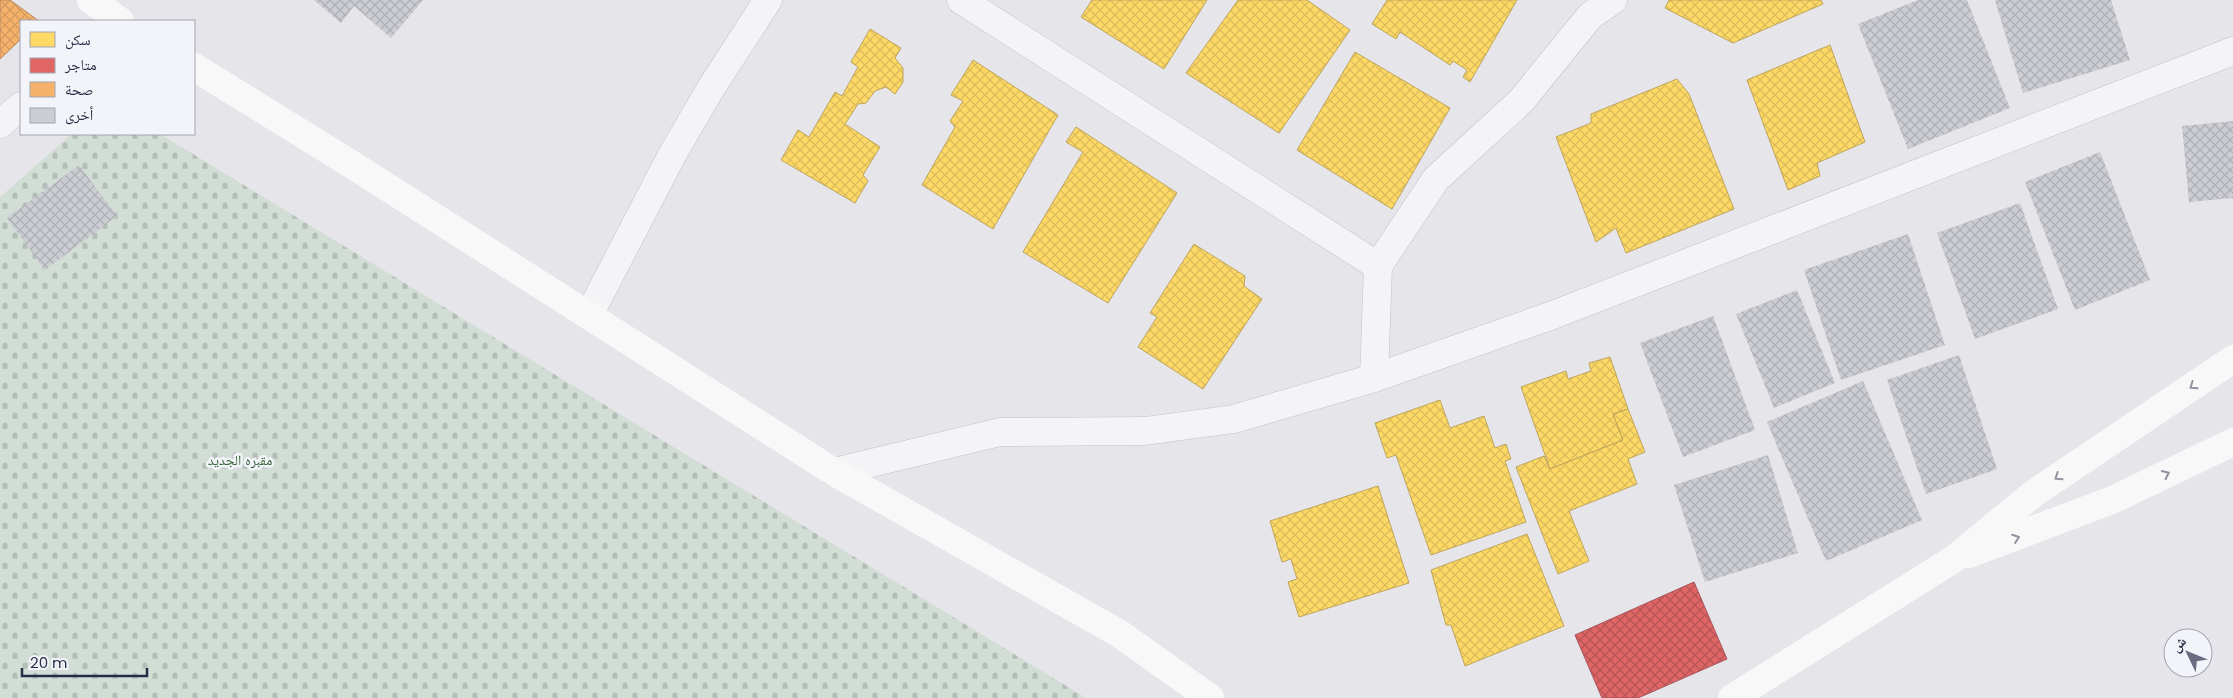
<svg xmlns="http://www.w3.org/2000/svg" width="2233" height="698" viewBox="0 0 2233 698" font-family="Poppins,'Noto Naskh Arabic',sans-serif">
<defs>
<pattern id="cemetery-stones" width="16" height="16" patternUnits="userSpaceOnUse" patternTransform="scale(1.25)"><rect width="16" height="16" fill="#d2ddd5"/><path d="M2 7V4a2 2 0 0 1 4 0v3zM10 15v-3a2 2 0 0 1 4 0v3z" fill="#b4beb8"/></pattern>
<pattern id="homes-cross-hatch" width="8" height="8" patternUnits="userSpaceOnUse" patternTransform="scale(1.25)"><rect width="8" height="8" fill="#ffd966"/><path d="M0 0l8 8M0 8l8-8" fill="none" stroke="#dbbb5a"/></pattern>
<pattern id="shops-cross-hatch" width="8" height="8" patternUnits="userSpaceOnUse" patternTransform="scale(1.25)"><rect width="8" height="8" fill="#e06666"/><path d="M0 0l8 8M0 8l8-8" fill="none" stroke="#b65456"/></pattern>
<pattern id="health-cross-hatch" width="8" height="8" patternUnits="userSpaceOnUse" patternTransform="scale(1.25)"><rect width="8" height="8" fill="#f6b26b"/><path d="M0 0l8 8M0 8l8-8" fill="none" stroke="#d3995e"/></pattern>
<pattern id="building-cross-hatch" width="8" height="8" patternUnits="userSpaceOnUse" patternTransform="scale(1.25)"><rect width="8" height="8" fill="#cccdd2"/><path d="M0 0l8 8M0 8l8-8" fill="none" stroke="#afb0b6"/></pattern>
</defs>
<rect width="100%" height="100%" fill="#e5e5ea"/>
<path fill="url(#cemetery-stones)" d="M72,134H160L1086,698H0V197Z"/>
<g fill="url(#homes-cross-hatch)" stroke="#bea55d">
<path d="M1092,0H1207L1164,69L1081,17Z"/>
<path d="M1238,0H1307L1350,30L1279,133L1186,73Z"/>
<path d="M1387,0H1517L1470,82L1463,77L1467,70L1453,61L1450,65L1400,32L1396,39L1372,24Z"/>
<path d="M1669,0H1821L1823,4L1733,43L1665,8Z"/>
<path d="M870,29L901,48L895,58L903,68V82L895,94L886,87L875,91L866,103L858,104L845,124L880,147L863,175L868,181L855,203L781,160L798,130L809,137L835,92L842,96L858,67L851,62Z"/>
<path d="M1830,45L1865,142L1817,163L1820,176L1788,190L1747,80Z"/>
<path d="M1355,52L1450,108L1392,209L1297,150Z"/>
<path d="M973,60L1058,115L993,229L922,185L955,127L950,121L963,101L951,95Z"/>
<path d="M1677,79L1689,94L1734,209L1626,253L1616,228L1596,242L1556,137L1591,123V114Z"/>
<path d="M1076,127L1177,193L1108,303L1023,252L1083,152L1066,142Z"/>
<path d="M1194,244L1245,276L1244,286L1262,299L1203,389L1138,347L1157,317L1150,313Z"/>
<path d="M1610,357L1628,409L1613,414L1623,440L1550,469L1521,387L1566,371L1568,379L1591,371L1589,363Z"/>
<path d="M1440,400L1450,428L1484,416L1495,448L1506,444L1511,459L1505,461L1526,522L1431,555L1396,455L1387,458L1375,423Z"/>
<path d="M1628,409L1645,452L1628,459L1637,484L1569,511L1589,561L1558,574L1516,467L1544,456L1550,469L1623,440L1613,414Z"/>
<path d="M1378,486L1409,583L1299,617L1288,582L1297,579L1291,559L1282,562L1270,521Z"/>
<path d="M1527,534L1564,626L1465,666L1451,625H1446L1431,570Z"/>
</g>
<path fill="url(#shops-cross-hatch)" stroke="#a9555d" d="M1694,582L1727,659L1638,698H1602L1575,635Z"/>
<path fill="url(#health-cross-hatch)" stroke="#b88a60" d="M0,0H10L39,21H21V39L0,59Z"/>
<g fill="url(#building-cross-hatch)">
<path d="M314,0H423L391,38L354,6L341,23Z"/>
<path d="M1918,0H1967L2010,108L1908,149L1858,24Z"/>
<path d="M1995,0H2111L2130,60L2023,93Z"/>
<path d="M2233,121V198L2189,202L2182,126Z"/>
<path d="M2100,152L2150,280L2075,310L2025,182Z"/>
<path d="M79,165L117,216L45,270L7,218Z"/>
<path d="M2020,203L2058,309L1975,339L1937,233Z"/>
<path d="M1908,234L1945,345L1841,380L1804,270Z"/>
<path d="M1797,290L1835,383L1774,408L1736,314Z"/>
<path d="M1713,316L1755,430L1683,457L1640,343Z"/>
<path d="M1959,355L1997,469L1926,494L1887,380Z"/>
<path d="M1863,381L1922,520L1826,561L1767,422Z"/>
<path d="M1768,455L1798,553L1705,582L1674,485Z"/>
</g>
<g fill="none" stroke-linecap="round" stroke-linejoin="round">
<defs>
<g id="street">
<path d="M961,0L1378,266"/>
<path d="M0,124L21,106"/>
<path d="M589,315L672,155L711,88L768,0"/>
<path d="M1374,378L1378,266L1436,179L1521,101L1590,16L1613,0"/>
<path d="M834,472L1000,432L1145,431L1234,419L1374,378L1553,315L2233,51"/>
</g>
</defs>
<use href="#street" stroke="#c2c2c8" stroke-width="29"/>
<use href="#street" stroke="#f4f4f7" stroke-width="28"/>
<g stroke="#f8f8f8" stroke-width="28">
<path d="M91,0L120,21"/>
<path d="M194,67L351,164L834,472L1120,634L1210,698"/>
<path d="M1969,554L2112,500L2233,442"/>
<path d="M1732,698L1954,559L2033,494L2233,359"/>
</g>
</g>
<defs><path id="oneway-chevron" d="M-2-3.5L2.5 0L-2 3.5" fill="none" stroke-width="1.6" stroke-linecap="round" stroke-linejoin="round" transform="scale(1.25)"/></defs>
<g stroke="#9092a0">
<use href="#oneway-chevron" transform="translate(2193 386) rotate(145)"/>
<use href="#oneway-chevron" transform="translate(2166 474) rotate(-25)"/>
<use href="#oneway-chevron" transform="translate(2058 477) rotate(146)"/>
<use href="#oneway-chevron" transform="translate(2016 538) rotate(-20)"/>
</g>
<g text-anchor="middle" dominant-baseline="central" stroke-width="5" stroke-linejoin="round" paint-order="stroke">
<g font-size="14" fill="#346435" stroke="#f3f4f9">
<text x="240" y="460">مقبره الجديد</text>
</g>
</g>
<rect x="20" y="20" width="175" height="115" fill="#f3f4f9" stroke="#a2a4b2"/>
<rect x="30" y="32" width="25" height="15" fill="#ffd966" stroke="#a2a4b2"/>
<text x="65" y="45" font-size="15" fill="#282d47">سكن</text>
<rect x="30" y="58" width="25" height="15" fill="#e06666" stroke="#a2a4b2"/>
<text x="65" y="70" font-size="15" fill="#282d47">متاجر</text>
<rect x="30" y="82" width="25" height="15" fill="#f6b26b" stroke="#a2a4b2"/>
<text x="65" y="95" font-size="15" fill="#282d47">صحة</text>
<rect x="30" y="108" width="25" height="15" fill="#cccdd2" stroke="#a2a4b2"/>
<text x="65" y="120" font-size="15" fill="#282d47">أخرى</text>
<g transform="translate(2188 653) rotate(313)"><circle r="24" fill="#f3f4f9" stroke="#a2a4b2"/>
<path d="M0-4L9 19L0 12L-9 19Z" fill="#6a6d80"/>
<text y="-8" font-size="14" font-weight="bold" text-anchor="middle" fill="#282d47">ش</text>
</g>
<path d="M22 668v8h125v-8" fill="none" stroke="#282d47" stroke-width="2.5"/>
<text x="30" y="668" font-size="15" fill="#282d47" stroke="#f3f4f9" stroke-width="4" paint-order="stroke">20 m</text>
</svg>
